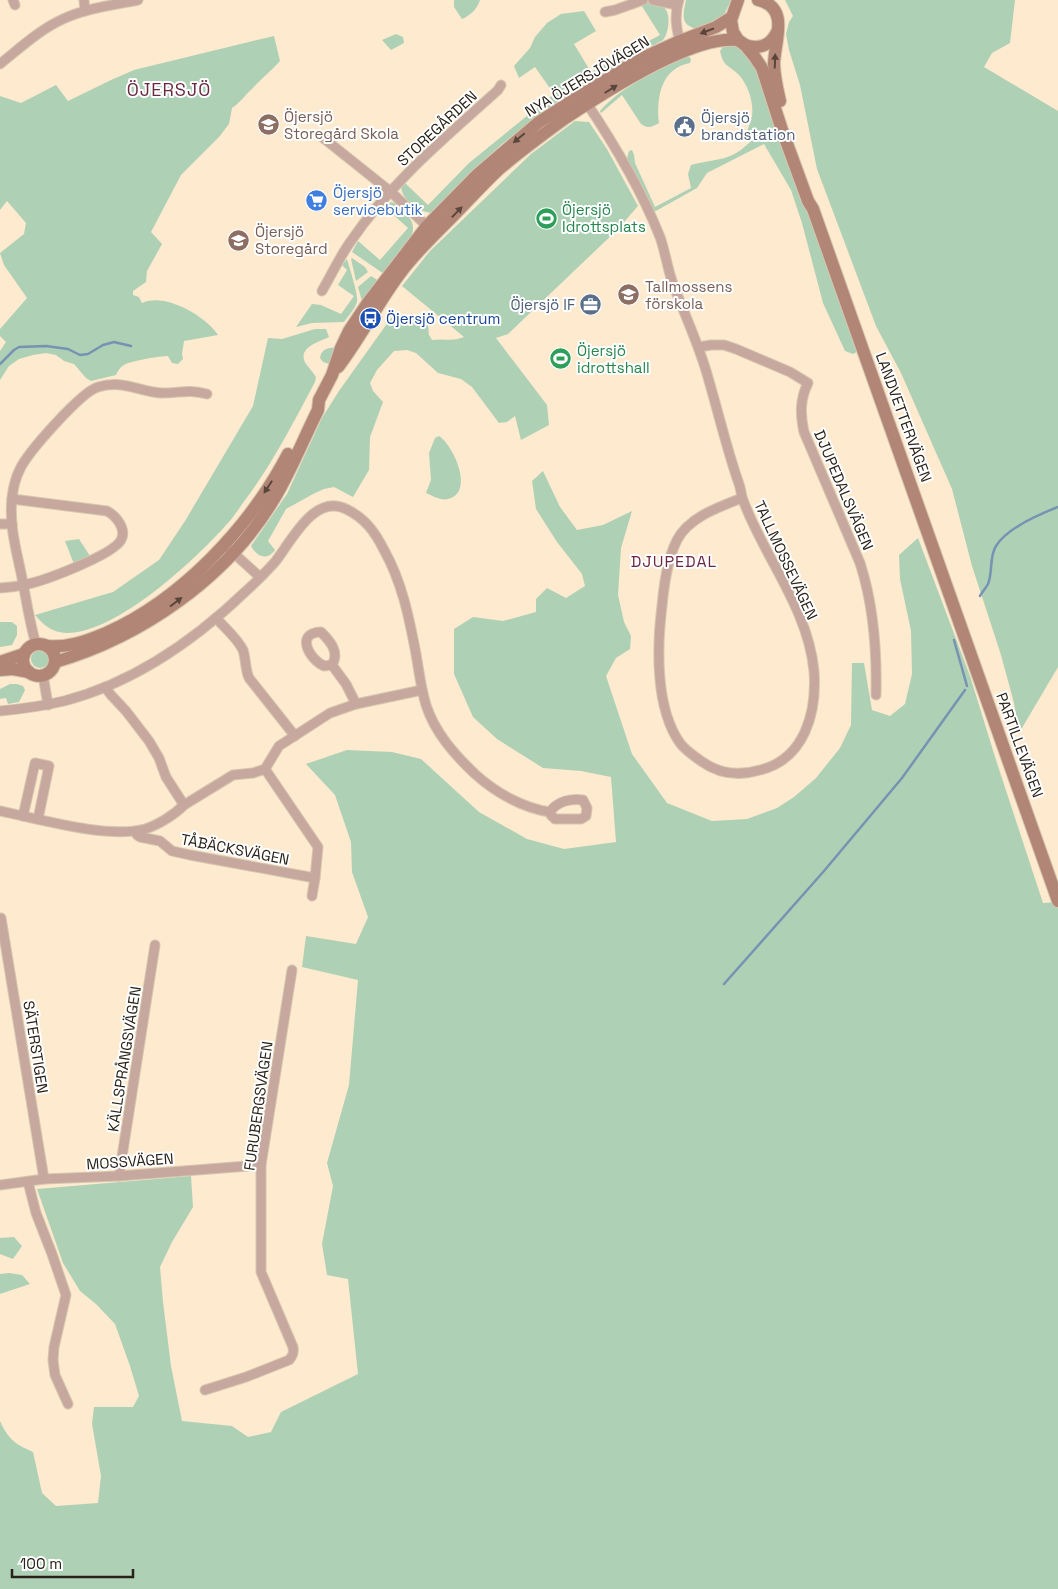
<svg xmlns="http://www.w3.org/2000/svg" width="1058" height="1589" viewBox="0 0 1058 1589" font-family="'Space Grotesk',sans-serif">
<rect width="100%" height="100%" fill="#fdeacf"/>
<g fill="#aed0b5">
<path d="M454,0H480C477,9 471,15 462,19L454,7Z"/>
<path d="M686,0H731L723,17L697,29C680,25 683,15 686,0Z"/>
<path d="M785,0H1015L1010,43L992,53L984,67L1058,111V667L1019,733L1014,703L1001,655L972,566L952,489L901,373L876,326L817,169L800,85L789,50L786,34L789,22L793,16Z"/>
<path d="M650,2C654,3 659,4 662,6C672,11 669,33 663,40L582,85L541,113L502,144L471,172L433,213C419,212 402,201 401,186L405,183L428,205L469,163L554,94L535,67L519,78L514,66L530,48L535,37L547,23L561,14L584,11L596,31L574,44L591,72L660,35L640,3Z"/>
<path d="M396,34L403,37L404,43L391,50L382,40Z"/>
<path d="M274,36L280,61C271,71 261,79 252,89C245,95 240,103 232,108L229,124L219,137L181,175L151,232L162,244L147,271L146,282L133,291V295L139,297L142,303C164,292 206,316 218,335L184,341L182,354L183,359L178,364L172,363L168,356C161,356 129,361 124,365C120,367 118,371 116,375L91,381L86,378L74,364L64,361L56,355L46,353L33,355L19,359L9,366L0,380V351L6,342L0,336V329L27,298L4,265L0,253L24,234L26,223L7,201L0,210V96L21,103L56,85L68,101L111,80L134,70Z"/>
<path d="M726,43L736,44L752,58L825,254L857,352L853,354L845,351L823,303L802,223L791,190L764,144L707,173L697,188L654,212L627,158L629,151L632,150L634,155L635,163L655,207L691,188L688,174L691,165C718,158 731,162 752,140L746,134C748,128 751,122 752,116C754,102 748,85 739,75C728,64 724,68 720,51Z"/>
<path d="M688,56L691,59L690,63C661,68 656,98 659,123C652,127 648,129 641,124L622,95L601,113L600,111C623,85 657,71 688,56Z"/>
<path d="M575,121L589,122L607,149L638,206L617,230L508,334L496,338L547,405L549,425L521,440L515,416L507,422L499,423L472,387L461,379L438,373L416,353L407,350L394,351L377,370L370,383L373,391L383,402L370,437L369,470L353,497L334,487L324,489L313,494L286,509L268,541L275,550C267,561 257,557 251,546L287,494L322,418L339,391L391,318C406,314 414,318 428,325L429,335L432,340C445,338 452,342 464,337L402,286L430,251L531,154Z"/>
<path d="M391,202C396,203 399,207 403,211C408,215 413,221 413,228C414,240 391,264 384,274L352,252L358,241L380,260L408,228L387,209L382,212L381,209Z"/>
<path d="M352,258L365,267L368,272L356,281L351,259Z"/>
<path d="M347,259C349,266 359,297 357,302C355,309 348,316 344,322L312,323L296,327L312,304L321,305L341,314L354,296L338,285L347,270L342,265Z"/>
<path d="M371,276L379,281L362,301L358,287Z"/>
<path d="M315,329H326L329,337C319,342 296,348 306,364C309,368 313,372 316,377L315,382C293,423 273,463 245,500C239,508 234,517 227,524C195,560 117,633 67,633C53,633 42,624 35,615L113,592L159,560L185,521L253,406L268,338L282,339Z"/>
<path d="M336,347L329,364L323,362L320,358C321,349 328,348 336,347Z"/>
<path d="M439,436C454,446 475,493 448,499C441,501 433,496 426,493L431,480L429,453L435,438Z"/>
<path d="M543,471L560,507L577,530L603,525L632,511L621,548L618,595L624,622L631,636L630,649L616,658L606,676L632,754L667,803L712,821L747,819L777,808L794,797L816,778L840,748L851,725L852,663H864L872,710L890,716L905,704L912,674L911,631L900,579L899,555L918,538L970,676L996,760L1043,903L1058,902V1589H0V1421C8,1439 15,1444 33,1452L42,1493L56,1506L98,1503L101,1476L92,1424L94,1407H133L139,1396L130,1366L115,1324L96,1304L80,1291L63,1263L37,1189L191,1176L193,1207L172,1242L160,1267L163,1302L171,1366L182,1421L232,1426L248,1437L271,1432L281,1412L358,1374L348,1279L327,1275L322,1244L333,1186L327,1163L349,1085L358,980L302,967L306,936L356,944L368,917L352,872L351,842L335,795L306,764L347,750L392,752L421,759L479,812L527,839L564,849L616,842L611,777L581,771L543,768L497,739L473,717L454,674V629L473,617L503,621L536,612V599L547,588L566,598L585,586L582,574L557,542L536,509L532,481Z"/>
<path d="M79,539L90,556L76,564H74L65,541Z"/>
<path d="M0,622H12L17,626V635L12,645L0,647Z"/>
<circle cx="40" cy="659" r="9"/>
<path d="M10,684H17L23,686L25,690L19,702L8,704L6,698L0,699V689Z"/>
<path d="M14,1237L22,1246L13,1259L0,1254V1238Z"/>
<path d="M9,1273L22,1275L30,1284L0,1294V1274Z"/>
</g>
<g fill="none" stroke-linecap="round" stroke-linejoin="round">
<g stroke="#7792b2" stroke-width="2.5">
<path d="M0,364L14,350L19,347L46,346L68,349L80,355L88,354L103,345L114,342L131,346"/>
<path d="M980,596C982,592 986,588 988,584C993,572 989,557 996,546C1007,528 1040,514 1058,507"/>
<path d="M954,640L967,686"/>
<path d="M724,984L824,871L902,778L965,690"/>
</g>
<defs>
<g id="street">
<path d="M13,0L15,5"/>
<path d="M84,0L85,11"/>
<path d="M653,0L677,5"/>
<path d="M679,0C674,14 676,32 682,46"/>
<path d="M605,12L615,10L643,0"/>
<path d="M0,64C20,48 39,30 63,19C86,8 114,5 138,0"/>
<path d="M584,99C613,142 641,189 660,237C665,251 667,266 672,281C684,314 700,346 709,381C719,415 727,450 739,484C741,489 741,495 743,500C764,557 808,608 814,671C817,712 805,759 760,770C740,776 719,774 701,761C694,756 685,750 680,743C655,708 657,646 662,606C664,585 667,560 677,540C689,517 719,507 742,498"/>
<path d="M322,137L391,192L430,229"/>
<path d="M322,291C332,274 340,256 351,241C391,182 446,137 498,90L501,85"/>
<path d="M699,347L711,345H724L736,349L790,372L808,383C800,399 800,414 804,432L860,563C874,606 877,650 876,695"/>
<path d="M0,524H12"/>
<path d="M229,549L260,577"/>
<path d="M0,588C8,587 16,587 23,585C42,582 113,555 121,540C127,529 116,516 107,511L12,499"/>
<path d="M216,618C225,628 237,638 243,650C246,659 245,669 249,678L295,736"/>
<path d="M36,644C29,621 26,597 21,573C16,549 9,524 12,498C13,488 16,477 20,469C28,452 81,392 98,387C123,379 139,392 162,393C181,393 187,389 207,394"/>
<path d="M332,665L324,666C310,660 294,633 321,632C330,641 340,652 332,665L346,684L356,704"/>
<path d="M43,675L48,705"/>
<path d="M105,687L111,695L126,711L149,741L159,758L166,777L184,805L233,775L253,773L265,769L279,746L330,713L356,704L422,690"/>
<path d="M0,711C21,709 43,706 64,701C133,683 196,639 246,591C256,582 266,572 275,562C291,542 314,493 346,509C365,518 375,532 384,550C402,582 409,617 416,654C419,671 421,689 426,705C435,733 455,755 475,774C496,793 523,808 550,812C557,801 572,798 583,800L587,808L586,816L581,819H555L551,815L550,812"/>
<path d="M0,811C39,819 107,839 145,829C158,825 174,815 184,805"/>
<path d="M23,816L35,763L49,766L38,819"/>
<path d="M136,831L137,835L140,837L160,841L172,851L190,855L315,878L318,847L265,769"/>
<path d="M312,896L315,878"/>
<path d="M1,918L44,1179"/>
<path d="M119,1176L155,945"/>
<path d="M28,1182L36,1213L52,1254L66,1295L54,1347L53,1360L55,1375L68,1404"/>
<path d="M0,1185L44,1179L119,1176L261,1165"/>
<path d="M205,1390L246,1377L289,1360C293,1356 294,1353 293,1347L261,1272V1165L292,970"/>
</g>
<g id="secondary">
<path d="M738,0L731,20L733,32L738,40L745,45L754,56L762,68L782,130L808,201L813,209L1058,901"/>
<path d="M758,0C790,7 775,40 774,63C774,76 777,88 780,101"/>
<path d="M745,45C759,50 771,45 777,32"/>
<path d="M338,367C361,337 378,302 401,272C416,252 435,234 453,216C468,201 482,185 498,170C519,152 542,135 564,119C597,97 630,76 666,59C688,49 713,38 738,40"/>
<circle cx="39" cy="660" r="16"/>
<path d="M47,646C68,648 87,641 106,633C182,599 250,527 288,454"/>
<path d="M0,662L24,654"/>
<path d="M55,662C141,637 227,578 274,499C291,471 303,440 318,410L319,400L332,375L341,348L349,331L367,304L427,226L478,174L539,122L581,95L638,60L680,41L716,27L732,17"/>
<path d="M0,670L13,669L29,672"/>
</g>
</defs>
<use href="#street" stroke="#d7c6ae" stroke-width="11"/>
<use href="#secondary" stroke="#d7c6ae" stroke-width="14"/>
<use href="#street" stroke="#c6a89e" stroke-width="9"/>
<use href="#secondary" stroke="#b18677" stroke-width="12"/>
</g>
<defs><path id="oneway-solid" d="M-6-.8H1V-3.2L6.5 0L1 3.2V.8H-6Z" transform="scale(1.25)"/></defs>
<g fill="#594539">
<use href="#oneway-solid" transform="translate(707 31) rotate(159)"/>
<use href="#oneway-solid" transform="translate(775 61) rotate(-88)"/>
<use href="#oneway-solid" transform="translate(611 89) rotate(-32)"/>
<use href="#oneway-solid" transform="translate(519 138) rotate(140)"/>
<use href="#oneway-solid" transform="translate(457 212) rotate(-46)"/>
<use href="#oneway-solid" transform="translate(268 487) rotate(123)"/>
<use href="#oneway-solid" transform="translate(176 602) rotate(-37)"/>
</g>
<defs>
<symbol id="school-disc" viewBox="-11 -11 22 22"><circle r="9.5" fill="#8d6e63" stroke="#fff"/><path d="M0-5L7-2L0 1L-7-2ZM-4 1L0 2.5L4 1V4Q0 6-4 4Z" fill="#fff"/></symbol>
<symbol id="civic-disc" viewBox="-11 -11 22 22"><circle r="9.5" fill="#5c6f8a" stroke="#fff"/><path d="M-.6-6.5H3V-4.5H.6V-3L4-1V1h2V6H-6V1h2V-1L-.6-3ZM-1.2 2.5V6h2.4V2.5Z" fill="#fff"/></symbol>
<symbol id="supermarket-disc" viewBox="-11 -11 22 22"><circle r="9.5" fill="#3f7fe0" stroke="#fff"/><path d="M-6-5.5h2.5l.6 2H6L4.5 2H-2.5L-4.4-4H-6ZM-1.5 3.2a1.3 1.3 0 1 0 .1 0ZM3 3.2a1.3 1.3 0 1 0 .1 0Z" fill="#fff"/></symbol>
<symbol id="stadium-disc" viewBox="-11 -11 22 22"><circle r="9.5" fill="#2e9e5b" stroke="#fff"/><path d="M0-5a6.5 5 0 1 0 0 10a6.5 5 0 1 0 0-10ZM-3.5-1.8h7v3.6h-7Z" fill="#fff"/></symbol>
<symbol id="office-disc" viewBox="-11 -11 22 22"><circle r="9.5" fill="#5c6f8a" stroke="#fff"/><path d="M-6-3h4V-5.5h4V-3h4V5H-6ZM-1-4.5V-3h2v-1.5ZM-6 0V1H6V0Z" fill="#fff"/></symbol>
<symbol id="bus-disc" viewBox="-11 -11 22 22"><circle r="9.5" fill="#1a4fb4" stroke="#fff"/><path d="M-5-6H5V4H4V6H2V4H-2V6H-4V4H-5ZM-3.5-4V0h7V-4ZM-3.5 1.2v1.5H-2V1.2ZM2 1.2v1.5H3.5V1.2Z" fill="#fff"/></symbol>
</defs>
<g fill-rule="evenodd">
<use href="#school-disc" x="256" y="112" width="25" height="25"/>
<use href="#civic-disc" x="672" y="114" width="25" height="25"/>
<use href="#supermarket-disc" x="304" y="188" width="25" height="25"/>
<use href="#stadium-disc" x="534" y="206" width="25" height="25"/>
<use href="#school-disc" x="226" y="228" width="25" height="25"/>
<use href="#school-disc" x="616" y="282" width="25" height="25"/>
<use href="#office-disc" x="578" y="292" width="25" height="25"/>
<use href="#bus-disc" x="358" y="306" width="25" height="25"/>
<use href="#stadium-disc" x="548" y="346" width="25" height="25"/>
</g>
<g text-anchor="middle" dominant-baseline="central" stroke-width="4" stroke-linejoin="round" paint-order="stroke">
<g font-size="15" fill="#292218" stroke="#fff">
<text transform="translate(587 76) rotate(-31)">NYA ÖJERSJÖVÄGEN</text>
<text transform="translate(437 128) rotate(-43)">STOREGÅRDEN</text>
<text transform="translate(904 417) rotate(70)">LANDVETTERVÄGEN</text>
<text transform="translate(844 490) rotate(67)">DJUPEDALSVÄGEN</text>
<text transform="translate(786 560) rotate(65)">TALLMOSSEVÄGEN</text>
<text transform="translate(1020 745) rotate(70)">PARTILLEVÄGEN</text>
<text transform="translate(235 849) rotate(11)">TÅBÄCKSVÄGEN</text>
<text transform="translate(36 1047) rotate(81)">SÄTERSTIGEN</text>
<text transform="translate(124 1059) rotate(-81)">KÄLLSPRÅNGSVÄGEN</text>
<text transform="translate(258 1106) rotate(-82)">FURUBERGSVÄGEN</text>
<text transform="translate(130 1161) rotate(-4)">MOSSVÄGEN</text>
</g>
<g font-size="15" fill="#785e54" stroke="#fff" text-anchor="start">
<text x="284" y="116">Öjersjö<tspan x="284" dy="17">Storegård Skola</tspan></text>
<text x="255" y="231">Öjersjö<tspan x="255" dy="17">Storegård</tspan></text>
<text x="645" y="286">Tallmossens<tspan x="645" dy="17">förskola</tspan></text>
</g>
<g font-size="15" fill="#4e5e75" stroke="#fff" text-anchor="start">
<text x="701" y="117">Öjersjö<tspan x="701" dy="17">brandstation</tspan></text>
<text x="575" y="304" text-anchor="end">Öjersjö IF</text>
</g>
<g font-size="15" fill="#366cbe" stroke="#fff" text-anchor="start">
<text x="333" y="192">Öjersjö<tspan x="333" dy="17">servicebutik</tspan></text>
</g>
<g font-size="15" fill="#27864d" stroke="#fff" text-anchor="start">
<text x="562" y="209">Öjersjö<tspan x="562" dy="17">Idrottsplats</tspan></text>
<text x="577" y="350">Öjersjö<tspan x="577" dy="17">idrottshall</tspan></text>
</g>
<g font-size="15" fill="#164399" stroke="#fff" text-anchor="start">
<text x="386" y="318">Öjersjö centrum</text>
</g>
<g font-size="16" letter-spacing="1" fill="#6b2843" stroke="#fff">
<text x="674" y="561">DJUPEDAL</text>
</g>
<g font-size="18" letter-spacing="1" fill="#6b2843" stroke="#fff">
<text x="169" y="89">ÖJERSJÖ</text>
</g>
</g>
<path d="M12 1569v8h121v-8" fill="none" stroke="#292218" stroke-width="2.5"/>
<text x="20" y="1569" font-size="15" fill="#292218" stroke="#ffffff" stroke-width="4" paint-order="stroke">100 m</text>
</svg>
